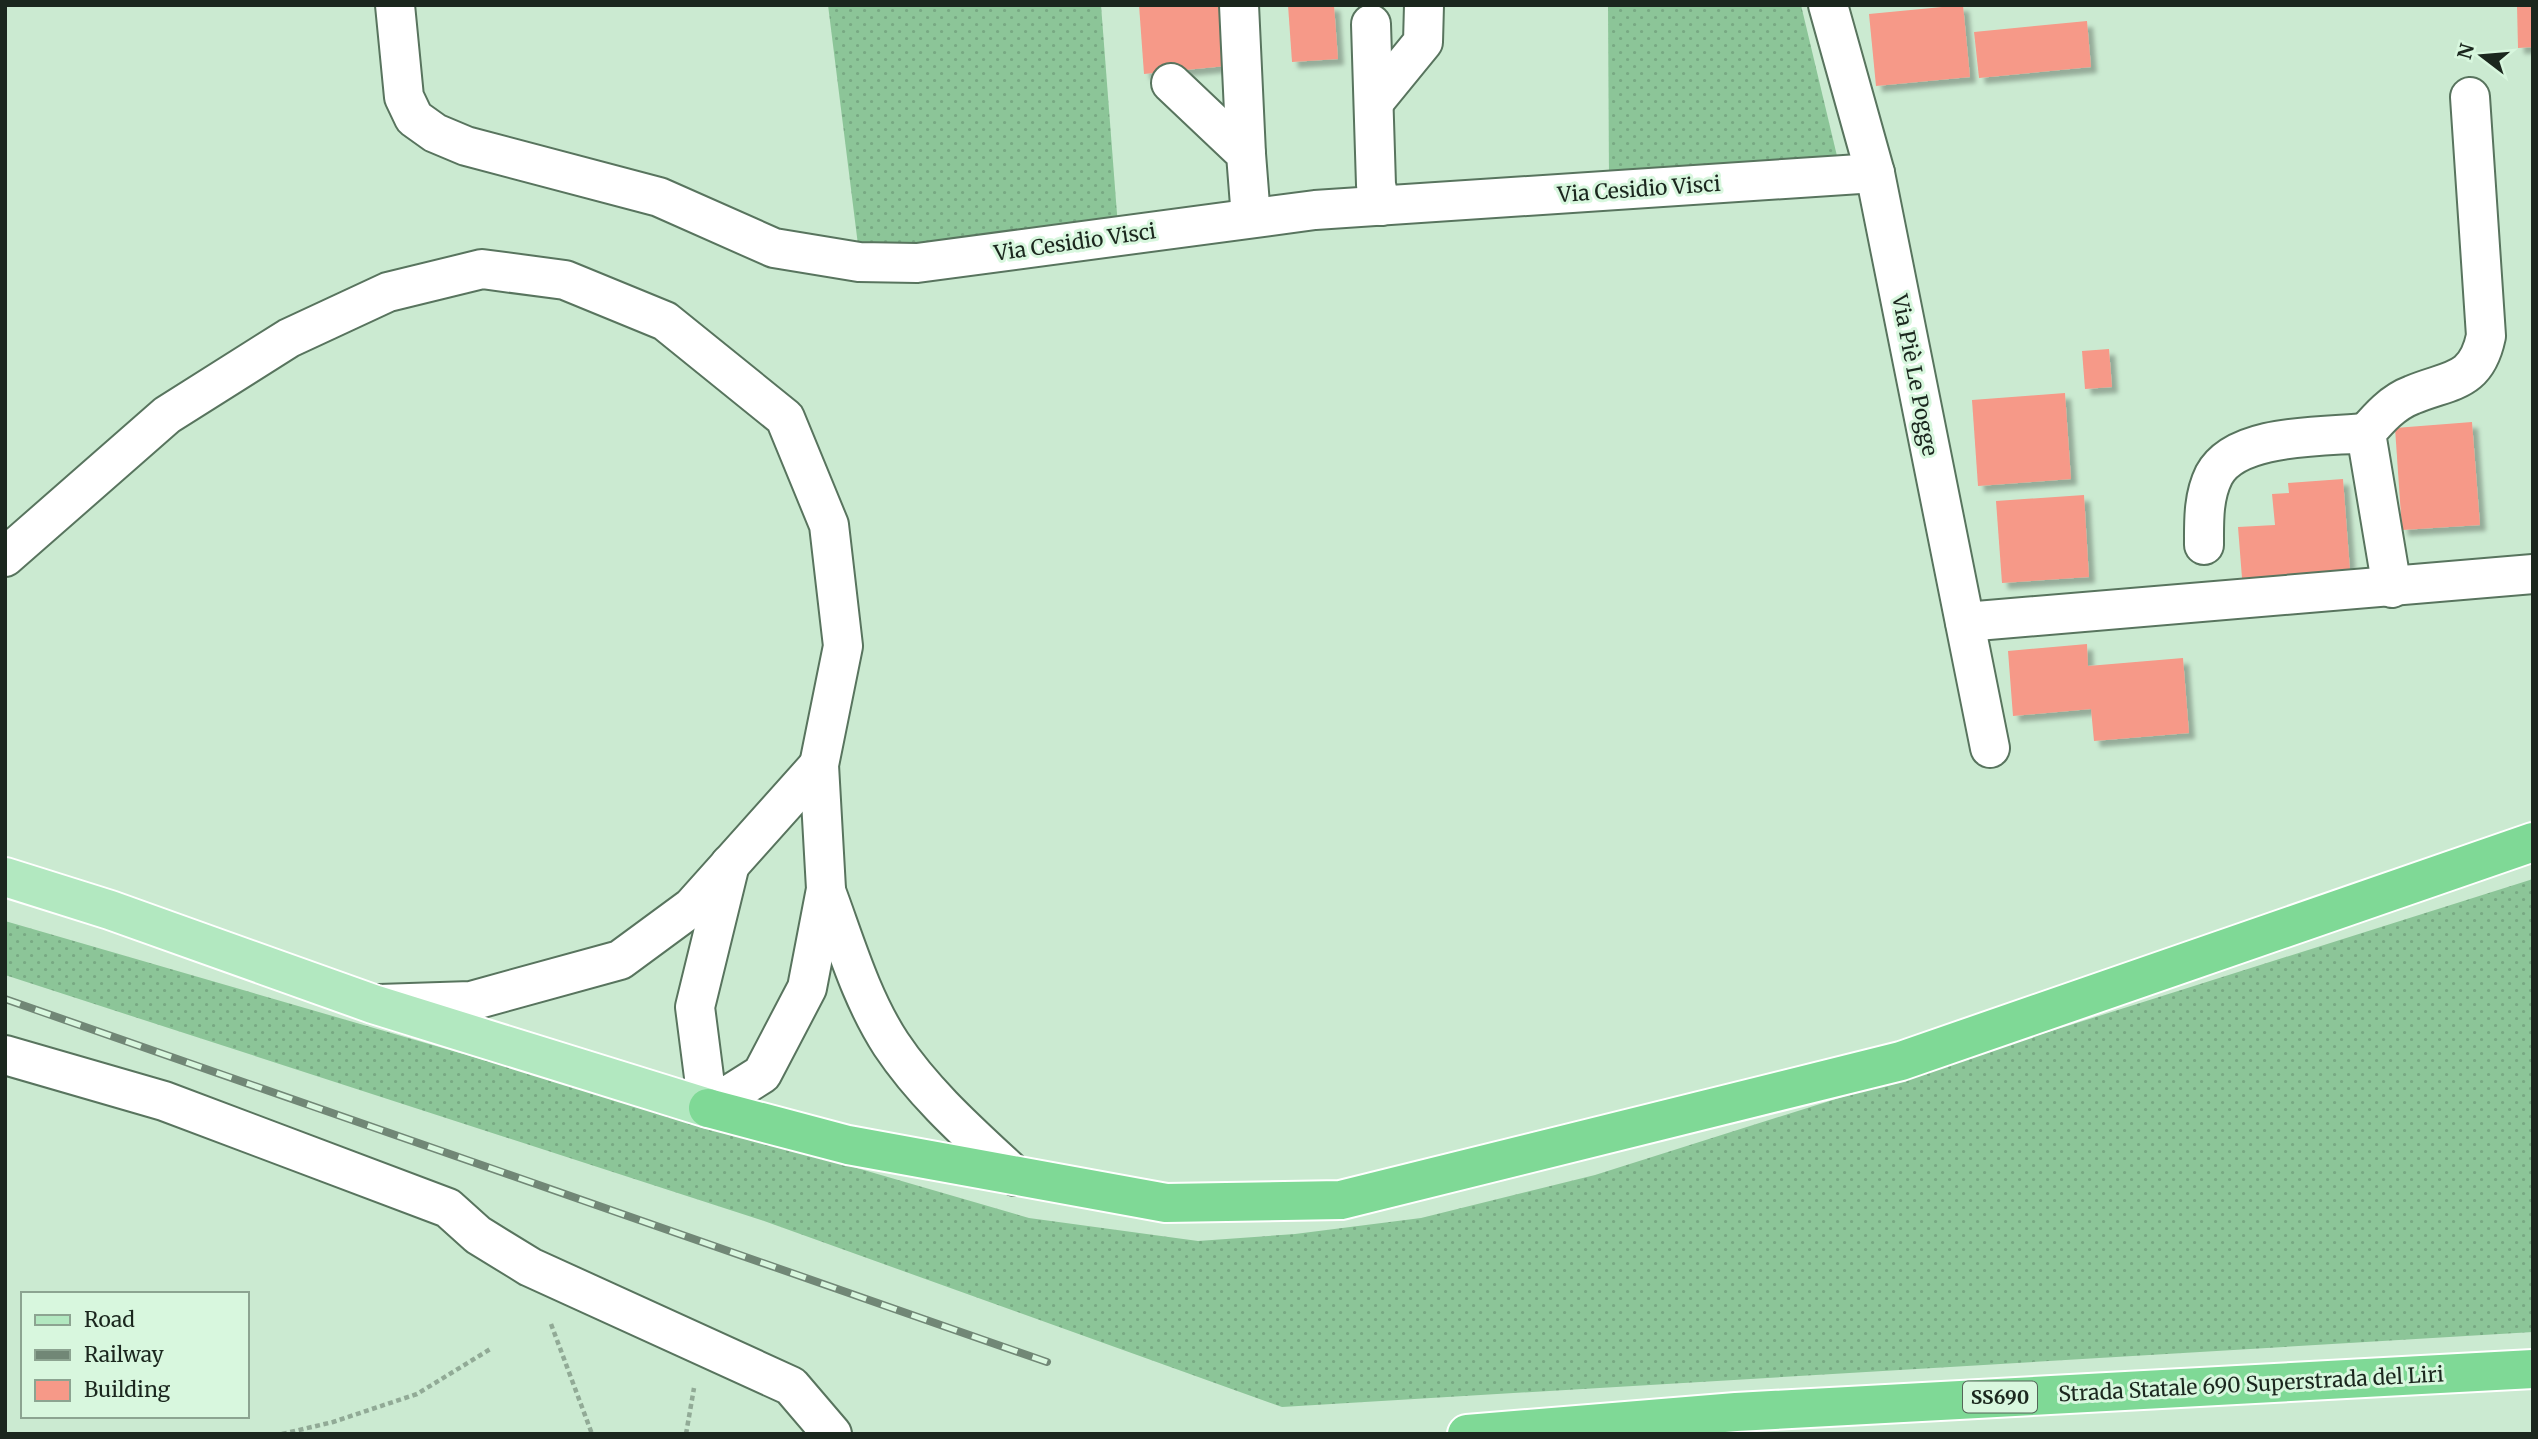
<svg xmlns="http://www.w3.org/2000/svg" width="2538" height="1439" viewBox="0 0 2538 1439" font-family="Merriweather,serif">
<defs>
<pattern id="grass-dots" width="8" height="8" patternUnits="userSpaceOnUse" patternTransform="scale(1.75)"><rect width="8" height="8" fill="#8cc598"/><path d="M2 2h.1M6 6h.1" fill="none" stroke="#78a983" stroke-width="1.8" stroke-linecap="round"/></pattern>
<filter id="shadow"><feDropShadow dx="6" dy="6" stdDeviation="2" flood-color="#0004"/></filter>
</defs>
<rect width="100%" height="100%" fill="#cbead1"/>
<g fill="url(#grass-dots)">
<path d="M828,5H1101L1118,227L907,252L858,245Z"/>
<path d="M1608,5H1801L1837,156L1609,180Z"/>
<path d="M2533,879V1332L1282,1407L761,1220L5,975V921L1029,1218L1198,1241L1295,1234L1421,1218L1595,1175Z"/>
</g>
<g fill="#f69988" filter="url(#shadow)">
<path d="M1139,5H1221L1226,66L1144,74Z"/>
<path d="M1288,5H1334L1338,59L1292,62Z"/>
<path d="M1963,5L1970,77L1876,86L1869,14Z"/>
<path d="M2517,5H2533V47L2518,48Z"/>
<path d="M2087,21L2091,67L1979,78L1974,32Z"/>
<path d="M2109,349L2112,387L2085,389L2082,351Z"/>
<path d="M2065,393L2071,479L1978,486L1972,400Z"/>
<path d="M2472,422L2480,525L2402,530L2395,428Z"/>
<path d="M2343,479L2350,570L2242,578L2238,527L2275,525L2272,494L2289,493L2288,483Z"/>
<path d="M2084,495L2089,577L2002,583L1996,501Z"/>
<path d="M2087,644L2088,666L2183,658L2189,733L2094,741L2091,709L2013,716L2008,651Z"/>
</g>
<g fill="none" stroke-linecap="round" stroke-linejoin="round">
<defs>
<g id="minor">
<path d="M395,5L404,97L414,118L435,133L466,146L659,197L774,248L859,262L917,263L1315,210L1875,173"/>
<path d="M1239,5L1246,154"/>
<path d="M1828,5L1875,173L1990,748"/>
<path d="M1371,24L1376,185L1381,206"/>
<path d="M1171,83L1246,154L1251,218"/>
<path d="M1374,102L1423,42L1424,5"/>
<path d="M2204,545C2204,522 2203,497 2214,475C2236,433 2324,437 2366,433"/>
<path d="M5,557L167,415L289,338L388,292L482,269L565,280L665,321L785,418L829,525L843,646L819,765L826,889L807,988L762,1074L708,1108L695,1007L730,864"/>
<path d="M2392,588L2366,433C2379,418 2393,402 2412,395C2450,379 2476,384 2486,336L2470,97"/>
<path d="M1965,622L2533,574"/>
<path d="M826,891C845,942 861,998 891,1044C925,1095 971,1135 1015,1176"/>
<path d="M379,1004L471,1001L620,960L692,907L819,765"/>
<path d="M5,1055L164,1101L448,1208L478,1235L530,1267L791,1386L832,1434"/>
</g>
<path id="major" d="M5,877L110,910L373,1004L708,1108"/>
<g id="highway">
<path d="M708,1108L848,1145L1166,1203L1341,1200L1901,1061L2533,842"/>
<path d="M1467,1434L1736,1412L2533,1369"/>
</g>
</defs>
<use href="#minor" stroke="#58745e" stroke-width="42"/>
<use href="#major" stroke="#fff" stroke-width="42"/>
<use href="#highway" stroke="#fff" stroke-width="42"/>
<g stroke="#91aa96" stroke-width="4.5" stroke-dasharray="5 3.5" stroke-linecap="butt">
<path d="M551,1324L592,1434"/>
<path d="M282,1434L333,1422L417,1394L492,1348"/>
<path d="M686,1434L694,1388"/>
</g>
<use href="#minor" stroke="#fff" stroke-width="38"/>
<use href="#major" stroke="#b2e8c0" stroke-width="38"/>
<use href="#highway" stroke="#7fd996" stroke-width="38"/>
<defs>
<path id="rail" d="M5,999L1047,1362"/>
</defs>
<use href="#rail" stroke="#718776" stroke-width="8"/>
<use href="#rail" stroke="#d8f7de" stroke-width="5" stroke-dasharray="16" stroke-linecap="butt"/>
</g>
<g text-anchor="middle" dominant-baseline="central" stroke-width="6" stroke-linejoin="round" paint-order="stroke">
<rect fill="#d8f7de" stroke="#546558" stroke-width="2" x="1963" y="1381.5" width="74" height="31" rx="5"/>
<g font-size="19" font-weight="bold" fill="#1b271e">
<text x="2000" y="1397">SS690</text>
</g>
<g font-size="21" fill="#1b271e" stroke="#d8f7de">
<text transform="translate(1639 189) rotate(-4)">Via Cesidio Visci</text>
<text transform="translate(1075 242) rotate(-8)">Via Cesidio Visci</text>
<text transform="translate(1915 375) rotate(79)">Via Piè Le Pogge</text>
<text transform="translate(2251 1384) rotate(-3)">Strada Statale 690 Superstrada del Liri</text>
</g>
</g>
<rect width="2538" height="1439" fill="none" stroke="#1b271e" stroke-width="14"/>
<rect x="21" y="1292" width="228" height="126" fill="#d8f7de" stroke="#8ca491" stroke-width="2"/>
<rect x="35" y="1315" width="35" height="10" fill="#b2e8c0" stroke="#8ca491" stroke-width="2"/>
<text x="84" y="1327" font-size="21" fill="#1b271e">Road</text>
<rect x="35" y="1350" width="35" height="10" fill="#718776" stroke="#8ca491" stroke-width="2"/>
<text x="84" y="1362" font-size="21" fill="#1b271e">Railway</text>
<rect x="35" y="1380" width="35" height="21" fill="#f69988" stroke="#8ca491" stroke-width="2"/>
<text x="84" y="1397" font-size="21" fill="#1b271e">Building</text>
<g transform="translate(2482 56) rotate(286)" stroke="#d8f7de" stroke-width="5" paint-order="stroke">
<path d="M0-5L12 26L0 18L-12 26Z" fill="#1b271e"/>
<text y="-10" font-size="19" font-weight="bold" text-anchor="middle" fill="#1b271e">N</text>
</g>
</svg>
